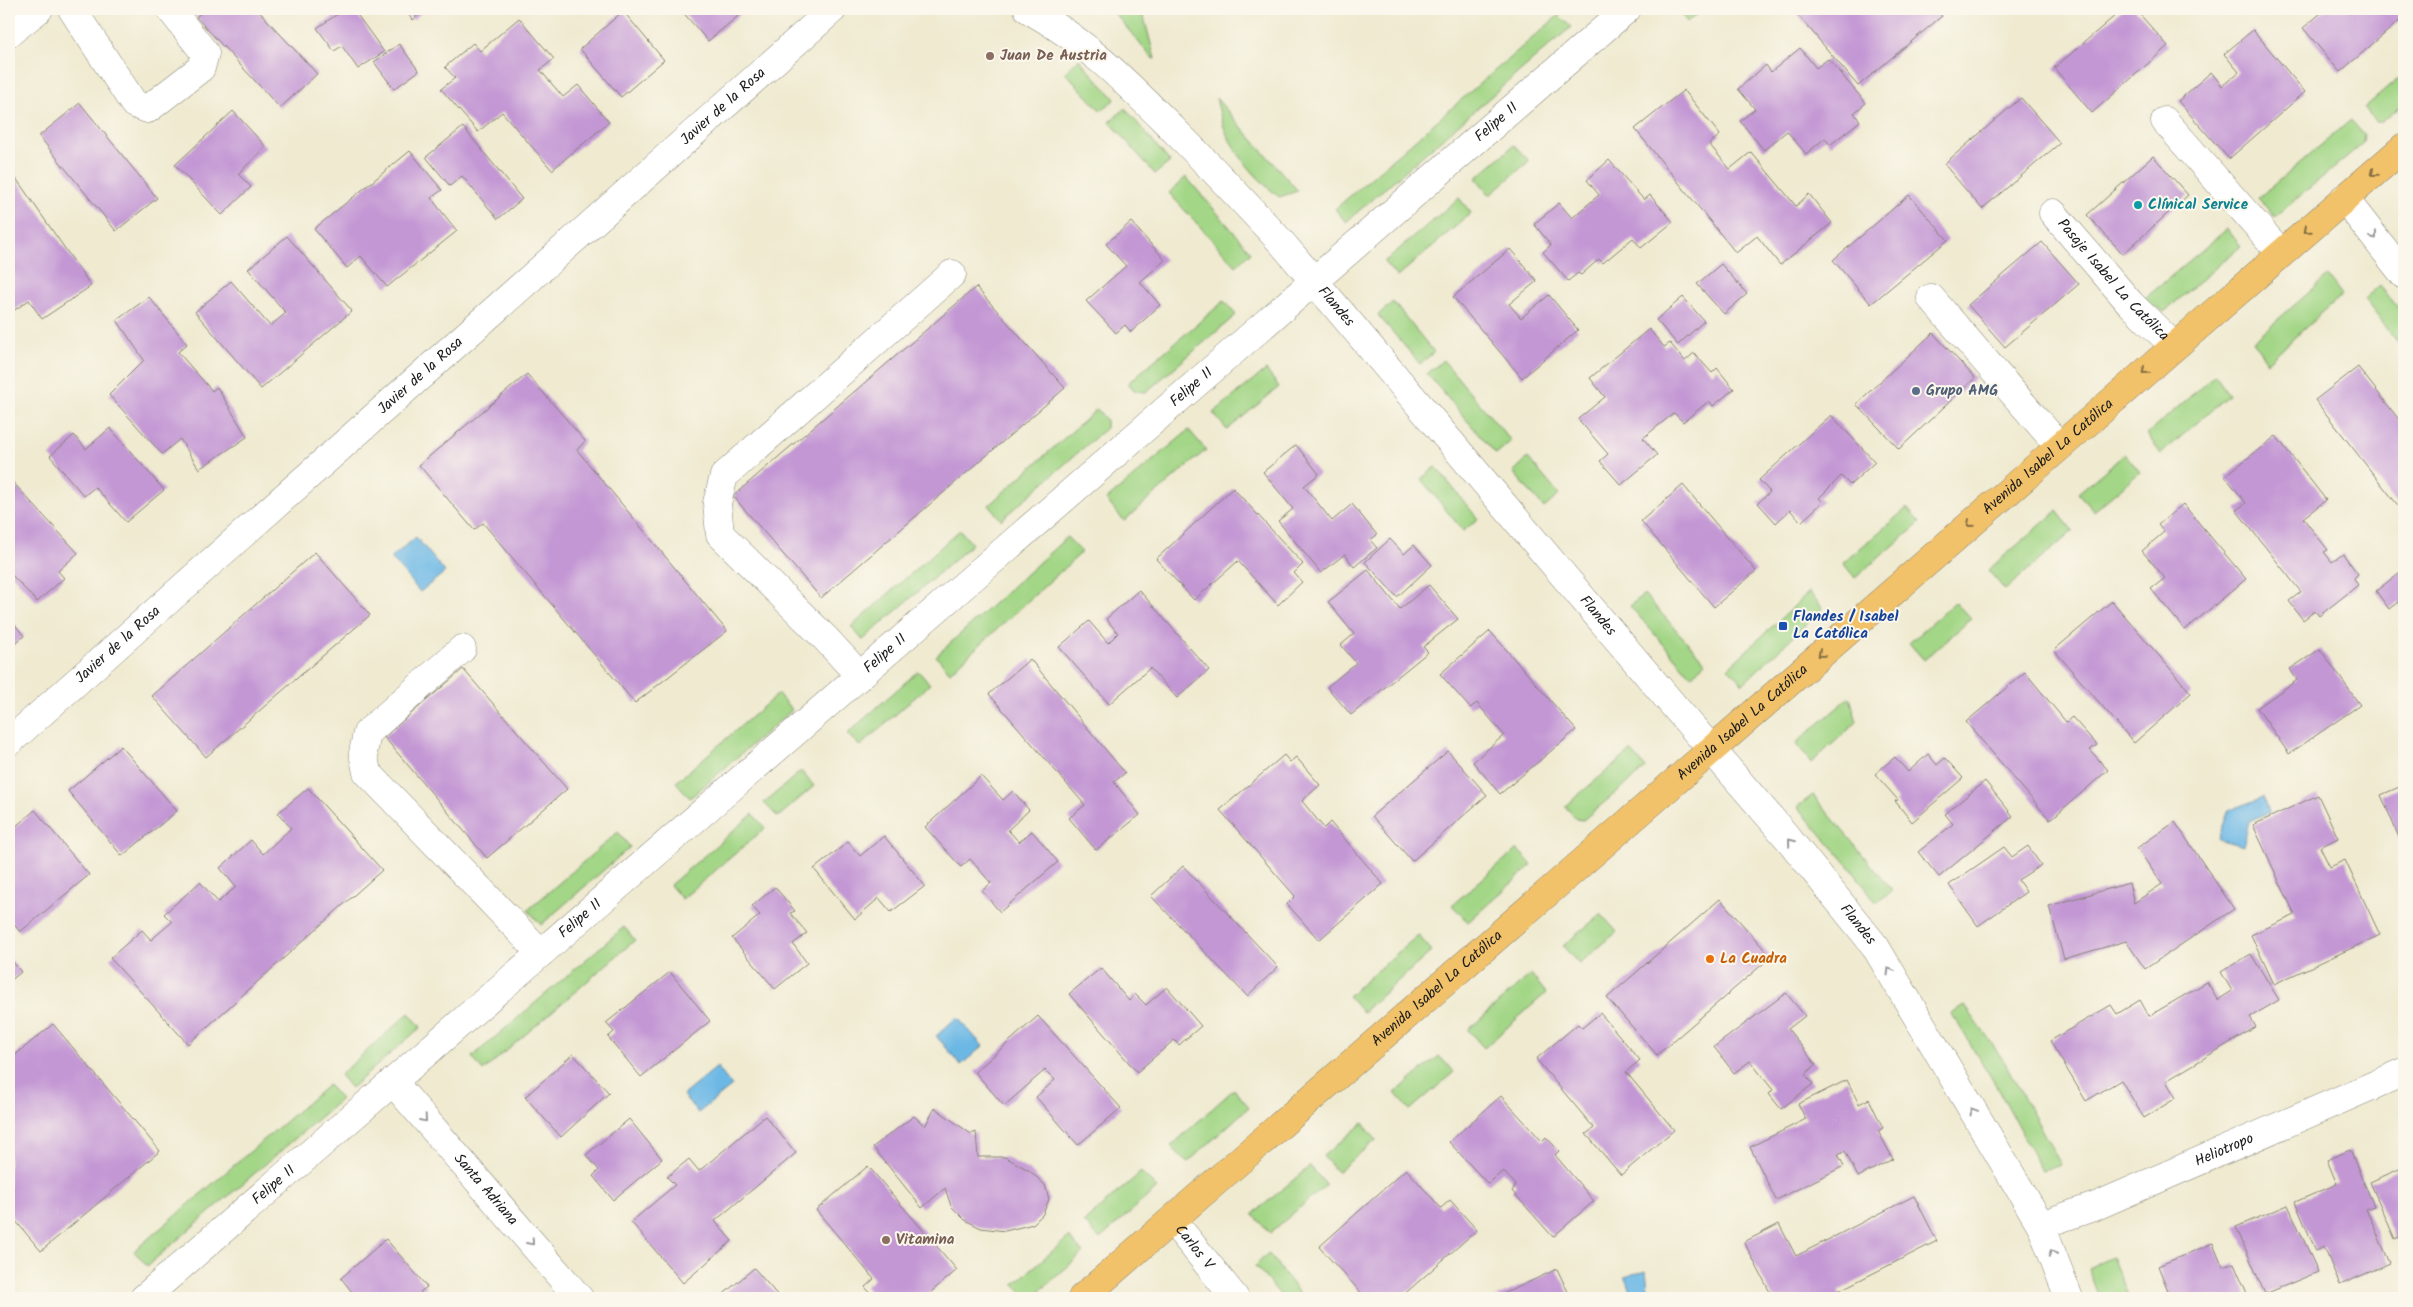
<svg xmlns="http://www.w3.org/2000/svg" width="2413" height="1307" viewBox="0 0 2413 1307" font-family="Kalam,sans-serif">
<rect width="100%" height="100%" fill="#fbf7ec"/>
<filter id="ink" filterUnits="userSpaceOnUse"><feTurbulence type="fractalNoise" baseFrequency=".02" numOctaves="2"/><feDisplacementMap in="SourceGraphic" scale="10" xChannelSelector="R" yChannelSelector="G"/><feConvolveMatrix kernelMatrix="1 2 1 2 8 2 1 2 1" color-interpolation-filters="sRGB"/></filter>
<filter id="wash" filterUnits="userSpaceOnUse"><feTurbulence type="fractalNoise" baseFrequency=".0096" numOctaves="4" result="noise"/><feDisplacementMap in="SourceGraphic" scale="20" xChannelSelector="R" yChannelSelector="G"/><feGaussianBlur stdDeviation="1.12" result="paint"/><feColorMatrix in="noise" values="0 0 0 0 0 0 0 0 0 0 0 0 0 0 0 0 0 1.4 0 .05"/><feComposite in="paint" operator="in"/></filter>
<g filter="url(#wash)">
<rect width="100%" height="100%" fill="#efead0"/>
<g fill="#a3d686" stroke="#607951">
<path d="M1111,9H1138L1143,14L1155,59L1152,58Z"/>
<path d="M1677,9H1704L1687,22Z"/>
<path d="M1559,15L1571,27L1346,222L1335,209Z"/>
<path d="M1079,59L1115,99L1101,111L1065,72Z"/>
<path d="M2404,74V104L2382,122H2375L2364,108Z"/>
<path d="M1216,98L1298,191L1279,197C1258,180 1237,157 1226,132C1221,121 1219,109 1216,98Z"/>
<path d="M1125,108L1170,162L1155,174L1110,122Z"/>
<path d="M2351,120L2364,135L2363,143L2275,217L2258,198Z"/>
<path d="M1514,145L1529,161L1490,195L1476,178Z"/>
<path d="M1186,177L1251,252L1236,266L1169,193Z"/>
<path d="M1459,198L1471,213L1397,277L1384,262Z"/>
<path d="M2227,229L2241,246L2164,312L2143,300Z"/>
<path d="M2328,276L2342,295L2267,362L2253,341Z"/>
<path d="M2380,285L2404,316V350L2364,299Z"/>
<path d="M1224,301L1236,315L1146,392L1135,391L1128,383Z"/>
<path d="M1393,302L1434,352L1420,364L1378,315Z"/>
<path d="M1443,360L1511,441L1496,454L1427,374Z"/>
<path d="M1266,370L1279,387L1227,430L1213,413Z"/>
<path d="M2215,375L2229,395L2161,454L2147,434Z"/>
<path d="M1097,409L1106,420V428L1001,520L989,505Z"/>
<path d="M1189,430L1206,450L1124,521L1106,500Z"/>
<path d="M2125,454L2140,472L2094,511L2078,493Z"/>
<path d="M1528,458L1559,495L1544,508L1513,472Z"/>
<path d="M1436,467L1478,519L1463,531L1421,479Z"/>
<path d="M1907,508L1920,523L1855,578L1843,563Z"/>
<path d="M2057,511L2073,531L2005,590L1988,570Z"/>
<path d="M960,530L972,544L863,640L851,627Z"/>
<path d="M1067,537L1082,552L950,672L936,656Z"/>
<path d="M1809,592L1823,608L1743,684L1728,668Z"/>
<path d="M1644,594L1706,663L1691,676L1630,606Z"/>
<path d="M1955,602L1971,619L1924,660L1909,643Z"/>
<path d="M918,671L930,684L860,746L847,734Z"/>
<path d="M778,694L792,710L690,798L676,782Z"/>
<path d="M1850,697L1857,722L1811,763L1796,743Z"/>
<path d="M1631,751L1646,768L1583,820L1576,819L1565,806Z"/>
<path d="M801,771L814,786L778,817L764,803Z"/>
<path d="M1813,795L1892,890L1877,903L1850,867L1797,807Z"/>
<path d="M753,814L765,828L682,899L670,885Z"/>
<path d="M618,832L630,847L541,925L528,910Z"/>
<path d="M1517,849L1532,865L1468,922L1452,905Z"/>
<path d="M1601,914L1617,932L1579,964L1563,946Z"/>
<path d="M624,927L635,940L483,1071L472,1057Z"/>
<path d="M1418,935L1432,951L1363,1012L1348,996Z"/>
<path d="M1531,974L1546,993L1484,1048L1468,1030Z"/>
<path d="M1965,1006L2004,1061L2061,1165L2042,1171L1997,1087L1952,1014Z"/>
<path d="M409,1013L421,1027L351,1088L340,1075Z"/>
<path d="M1439,1056L1454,1072L1410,1110L1395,1093Z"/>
<path d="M328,1085L341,1099L147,1266L134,1251Z"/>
<path d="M1234,1089L1249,1107L1187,1163L1171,1146Z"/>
<path d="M1363,1123L1376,1140L1337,1172L1323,1156Z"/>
<path d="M1310,1166L1326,1185L1270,1233L1253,1214Z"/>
<path d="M1141,1172L1157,1188L1100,1239L1084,1222Z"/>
<path d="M1069,1237L1083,1253L1032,1298H1028L1014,1284Z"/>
<path d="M1268,1253L1303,1298H1283L1255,1266Z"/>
<path d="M2112,1257L2129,1298H2099L2088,1268Z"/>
</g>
<g fill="#6cb8e5" stroke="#446a80">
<path d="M416,537L445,572L420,592L391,558Z"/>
<path d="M2264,797L2269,812L2249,821L2243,846L2218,839L2229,810Z"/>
<path d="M957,1017L983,1046L961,1065L936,1036Z"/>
<path d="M717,1067L732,1086L698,1113L683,1095Z"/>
<path d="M1646,1270L1649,1298H1626L1631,1294L1625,1277Z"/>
</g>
<g id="blocks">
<g fill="#c397d4">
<path d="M205,9H257L317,74L280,108L196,17Z"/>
<path d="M345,9H353L384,52L358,69L342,46L334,51L317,28Z"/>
<path d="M403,9H425L413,20Z"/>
<path d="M680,9H741L743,12L708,41Z"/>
<path d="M1793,9H1935L1942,16L1858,86Z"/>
<path d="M2123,9H2135L2168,46L2092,113L2054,68Z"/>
<path d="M2326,9H2404V17L2340,72L2303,28Z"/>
<path d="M623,11L664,60L621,97L580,49Z"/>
<path d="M519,18L554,59L540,70L563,97L578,85L609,122L552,170L502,112L478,132L441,89L455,78L445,67L473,43L480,51Z"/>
<path d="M2253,30L2305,92L2229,159L2178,101L2211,72L2222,86L2239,72L2224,54Z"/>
<path d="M399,44L419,71L394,89L374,62Z"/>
<path d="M1800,48L1816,68L1828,59L1866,103L1854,113L1860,121L1830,145L1825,138L1806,154L1787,131L1764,150L1740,121L1755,109L1738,89L1766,65L1771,72Z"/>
<path d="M1684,90L1720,135L1709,144L1730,169L1751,152L1796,206L1809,194L1832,223L1780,265L1757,236L1736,253L1635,129Z"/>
<path d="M2021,98L2060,143L1982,209L1944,164Z"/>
<path d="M80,103L157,198L116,231L39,136Z"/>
<path d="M233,111L266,147L238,174L251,187L222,215L175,165Z"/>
<path d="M463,127L522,199L498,219L462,176L450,186L426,157Z"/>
<path d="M410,151L442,190L431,198L457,231L387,287L361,256L347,268L314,229Z"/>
<path d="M2153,156L2188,195L2123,254L2087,215Z"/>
<path d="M1609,160L1644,200L1650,195L1673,222L1641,248L1633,238L1603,263L1599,259L1581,275L1578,273L1568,281L1543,252L1551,245L1534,224L1559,203L1572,218L1599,195L1587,180Z"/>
<path d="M13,174L91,286L42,319L29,300L9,314V177Z"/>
<path d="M1909,195L1948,240L1871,304L1833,260Z"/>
<path d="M1131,222L1165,260L1140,282L1160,305L1131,332L1125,325L1116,333L1086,301L1126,266L1106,244Z"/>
<path d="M287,236L352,311L261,389L195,312L231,281L270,326L286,313L248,269Z"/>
<path d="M2042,242L2079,284L2005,347L1968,305Z"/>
<path d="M1510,249L1537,281L1509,304L1521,318L1549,295L1578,330L1522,378L1453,297Z"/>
<path d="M1721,264L1747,294L1724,314L1697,284Z"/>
<path d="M976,287L1065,388L821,598L733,496Z"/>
<path d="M149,297L187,344L178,352L212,391L217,387L247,437L199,469L180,439L162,454L109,395L144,360L117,320Z"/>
<path d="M1683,297L1704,321L1678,345L1656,320Z"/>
<path d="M1649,329L1664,347L1670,343L1685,361L1694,353L1712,373L1717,368L1734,389L1713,406L1709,401L1683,422L1674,413L1643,438L1657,455L1621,485L1600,461L1608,454L1578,419L1605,397L1590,378Z"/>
<path d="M1933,333L1975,378L1899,449L1856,404Z"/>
<path d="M2358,367L2404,426V513L2315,400Z"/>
<path d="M527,374L585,441L577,450L727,631L635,703L483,523L474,530L419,465Z"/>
<path d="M1831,415L1875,462L1850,485L1841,476L1819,498L1823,502L1801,522L1790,510L1776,523L1758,503L1770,492L1759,480Z"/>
<path d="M110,428L164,490L126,522L95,487L84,496L50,456L74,435L86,449Z"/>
<path d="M2276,436L2326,500L2303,518L2328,550L2324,552L2332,562L2343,554L2358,574L2354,578L2358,585L2319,616L2315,611L2303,620L2289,601L2301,592L2236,510L2246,503L2225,476Z"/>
<path d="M1296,445L1319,474L1304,486L1332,521L1352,504L1377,535L1370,540L1377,548L1354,567L1345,554L1321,573L1278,521L1293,509L1263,472Z"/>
<path d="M9,478L78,553L58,571L64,578L37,602L9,572Z"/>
<path d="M1683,485L1756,571L1714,607L1641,521Z"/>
<path d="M1233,488L1303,564L1294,573L1302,582L1278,605L1238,561L1194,600L1156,559Z"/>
<path d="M2183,504L2246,579L2185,630L2151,589L2165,578L2142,551L2164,532L2158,525Z"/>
<path d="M1390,539L1404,554L1414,545L1432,565L1397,597L1365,562Z"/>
<path d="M315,552L370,615L206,757L152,696Z"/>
<path d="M2404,569V609L2398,602L2389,609L2376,591Z"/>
<path d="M1368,570L1400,609L1429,585L1458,619L1423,647L1428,652L1351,715L1327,687L1356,663L1341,645L1354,634L1328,602Z"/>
<path d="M1139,590L1209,670L1177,698L1150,668L1109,704L1059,647L1089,621L1108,643L1118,633L1106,619Z"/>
<path d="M2112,601L2191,693L2134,743L2054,650Z"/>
<path d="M9,617L24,636L9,649Z"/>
<path d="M1490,631L1576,730L1500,794L1473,762L1504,735L1477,703L1470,708L1440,674Z"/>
<path d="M2320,649L2360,705L2289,754L2257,708L2297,680L2290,669Z"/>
<path d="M1030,659L1125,773L1114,782L1140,815L1096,850L1069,818L1085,805L989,694Z"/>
<path d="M463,669L567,789L487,858L384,737Z"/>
<path d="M2025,672L2066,722L2072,717L2097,745L2090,750L2108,770L2050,820L1966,722Z"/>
<path d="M121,746L177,811L122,856L68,791Z"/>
<path d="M1448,751L1487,795L1412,861L1372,816Z"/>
<path d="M1928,754L1937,765L1945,758L1963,778L1912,822L1895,801L1898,800L1875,774L1895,757L1908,772Z"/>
<path d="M1284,755L1290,762L1296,757L1320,785L1302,801L1324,828L1330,822L1383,884L1319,940L1287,904L1295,896L1220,810Z"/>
<path d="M981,776L1003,800L1013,791L1029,810L1008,830L1019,842L1032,831L1058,862L1000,912L982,891L991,883L970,859L961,867L925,827Z"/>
<path d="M1985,781L2013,816L1939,877L1918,852L1953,824L1945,814Z"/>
<path d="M2404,785V849L2381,795Z"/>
<path d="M308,788L382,870L188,1044L110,958L142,930L151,940L172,922L164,914L200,882L218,902L236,887L220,868L251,840L263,854L291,828L278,813Z"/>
<path d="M2318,795L2338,838L2320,847L2330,867L2345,860L2380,935L2274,984L2251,935L2295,915L2253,825Z"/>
<path d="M35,810L89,875L20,932L9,918V832Z"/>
<path d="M2175,822L2234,909L2145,969L2126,941L2064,959L2049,906L2129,883L2134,903L2162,884L2137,848Z"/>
<path d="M884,836L925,886L891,912L879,898L855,919L814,869L848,842L860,856Z"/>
<path d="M2028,846L2041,865L2018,880L2026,892L1978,926L1949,885L2004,847L2012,857Z"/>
<path d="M1183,866L1278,967L1247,996L1151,896Z"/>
<path d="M775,887L795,911L790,913L807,933L793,944L807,963L775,989L732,938L760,915L752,906Z"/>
<path d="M1720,899L1771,957L1657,1055L1607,998Z"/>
<path d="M2251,954L2279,1000L2250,1017L2256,1027L2166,1081L2176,1098L2144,1118L2121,1080L2086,1101L2050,1041L2111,1005L2117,1014L2140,1000L2149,1016L2207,982L2218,1000L2232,991L2221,972Z"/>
<path d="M9,957L21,972L9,982Z"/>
<path d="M1101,968L1129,1001L1135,994L1146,1005L1167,987L1201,1026L1179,1045L1174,1040L1137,1072L1069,994Z"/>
<path d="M670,972L710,1021L641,1077L608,1037L614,1032L606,1023Z"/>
<path d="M1786,993L1805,1016L1788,1029L1816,1065L1805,1074L1813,1084L1781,1109L1769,1094L1773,1090L1750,1061L1734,1073L1714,1047Z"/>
<path d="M1600,1013L1640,1060L1626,1072L1674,1130L1621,1175L1586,1134L1594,1128L1536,1059L1578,1024L1582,1028Z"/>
<path d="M1038,1016L1121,1108L1078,1145L1036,1097L1055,1080L1045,1070L1004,1106L975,1072Z"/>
<path d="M53,1024L160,1151L41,1251L9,1213V1060Z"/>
<path d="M573,1054L609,1093L561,1137L525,1097Z"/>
<path d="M1847,1080L1859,1104L1869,1099L1883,1128L1878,1131L1893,1159L1858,1177L1845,1151L1838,1154L1844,1166L1776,1200L1750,1147L1806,1119L1798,1104Z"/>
<path d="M1501,1096L1542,1141L1546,1137L1559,1151L1555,1155L1594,1201L1553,1237L1512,1191L1516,1185L1503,1171L1488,1184L1449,1142Z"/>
<path d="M935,1108L971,1134L976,1132L978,1157H1005L1030,1171L1045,1185L1049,1199L1043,1214L1033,1224L1005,1231L981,1228L965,1220L951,1206L945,1188L922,1208L873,1147L914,1116L925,1126Z"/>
<path d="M765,1116L796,1153L715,1221L732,1241L683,1283L631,1222L675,1185L667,1177L689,1159L699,1171Z"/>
<path d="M629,1119L662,1159L613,1200L593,1176L599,1170L586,1155Z"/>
<path d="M2350,1150L2374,1206L2366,1209L2390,1263L2340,1285L2324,1247L2316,1251L2295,1202L2337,1184L2327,1160Z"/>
<path d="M868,1166L957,1270L924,1298H875L865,1287L874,1279L816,1210Z"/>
<path d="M2404,1167V1235L2395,1239L2370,1182Z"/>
<path d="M1406,1169L1441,1208L1450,1200L1477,1230L1400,1298H1366L1319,1247Z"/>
<path d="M1914,1196L1937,1241L1838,1291L1842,1298H1773L1744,1242L1779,1224L1796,1256Z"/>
<path d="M2288,1205L2318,1272L2265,1294L2236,1227Z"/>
<path d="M386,1239L427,1287L420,1292L425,1298H345L352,1292L341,1278Z"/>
<path d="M2213,1243L2223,1267L2234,1263L2249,1298H2171L2158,1266Z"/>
<path d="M754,1268L780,1298H719Z"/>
<path d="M1557,1269L1571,1298H1495Z"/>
</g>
</g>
</g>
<g filter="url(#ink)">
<use href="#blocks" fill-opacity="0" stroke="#868376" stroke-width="1"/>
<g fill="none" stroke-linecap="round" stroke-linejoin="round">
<defs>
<g id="minor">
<path d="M72,9L134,104L148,109L201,68L205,53L170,9"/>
<path id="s1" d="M1028,9C1087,42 1127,83 1174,130C1211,167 1247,205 1282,243L1674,706L1787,837L1875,946L2041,1225L2069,1298"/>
<path d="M9,33L39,9"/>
<path d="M2165,121L2281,253"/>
<path d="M2344,198L2404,275"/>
<path id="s2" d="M2053,213L2130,303L2174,346"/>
<path d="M1931,298L2059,446"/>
<path d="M462,649L367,733L363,753L367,772L541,953"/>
<path d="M860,676L826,639L720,534L717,503L724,476L952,274"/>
<path id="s3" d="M9,742L833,9"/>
<path id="s4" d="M393,1082L579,1298"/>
<path id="s5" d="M1172,1220L1235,1298"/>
<path id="s6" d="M2041,1225L2096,1206L2404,1072"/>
<path id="s7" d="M144,1298L1627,9"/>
</g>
<g id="major">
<path id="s8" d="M1082,1298L2404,147"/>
</g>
</defs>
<use href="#minor" stroke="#868376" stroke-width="29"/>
<use href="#major" stroke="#868376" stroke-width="29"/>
<use href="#minor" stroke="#fff" stroke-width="28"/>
<use href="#major" stroke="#f2c26a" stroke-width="28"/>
</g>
<defs><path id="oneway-chevron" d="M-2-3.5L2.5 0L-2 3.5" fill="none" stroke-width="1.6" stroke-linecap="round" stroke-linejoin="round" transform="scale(1.25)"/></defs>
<g stroke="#876f43">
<use href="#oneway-chevron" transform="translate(2374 173) rotate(140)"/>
<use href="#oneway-chevron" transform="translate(2307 230) rotate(139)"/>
<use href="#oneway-chevron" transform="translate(2145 371) rotate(139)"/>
<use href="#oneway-chevron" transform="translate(1970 524) rotate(139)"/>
<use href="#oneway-chevron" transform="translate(1821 654) rotate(139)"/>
</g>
<g stroke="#999">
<use href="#oneway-chevron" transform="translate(2374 236) rotate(52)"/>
<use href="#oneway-chevron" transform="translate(1791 842) rotate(-129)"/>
<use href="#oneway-chevron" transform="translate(1890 971) rotate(-121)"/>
<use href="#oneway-chevron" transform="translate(1973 1111) rotate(-121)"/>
<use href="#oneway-chevron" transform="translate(424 1119) rotate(49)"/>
<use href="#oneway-chevron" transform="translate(531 1242) rotate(49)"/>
<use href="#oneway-chevron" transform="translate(2052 1253) rotate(-110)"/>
</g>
</g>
<g fill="#8d6e63" stroke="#fbf7ec" stroke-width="2">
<circle cx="990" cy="56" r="5"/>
<circle cx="886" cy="1240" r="5"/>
</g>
<circle fill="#0f9aa8" stroke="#fbf7ec" stroke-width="2" cx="2138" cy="205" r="5"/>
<circle fill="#5c6f8a" stroke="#fbf7ec" stroke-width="2" cx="1916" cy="391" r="5"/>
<rect fill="#1a4fb4" stroke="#fbf7ec" stroke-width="2" x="1778" y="621" width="10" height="10" rx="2.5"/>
<circle fill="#e8710a" stroke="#fbf7ec" stroke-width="2" cx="1710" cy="959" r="5"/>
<g text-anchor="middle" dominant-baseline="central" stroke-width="4" stroke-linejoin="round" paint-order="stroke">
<g font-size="15" font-weight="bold" fill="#785e54" stroke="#fbf7ec" text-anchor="start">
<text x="1000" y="56">Juan De Austria</text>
<text x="896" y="1240">Vitamina</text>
</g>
<g font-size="15" fill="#1c1c1c" stroke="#fbf7ec">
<text stroke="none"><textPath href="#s3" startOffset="956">Javier de la Rosa</textPath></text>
<text stroke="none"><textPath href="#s7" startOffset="1792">Felipe II</textPath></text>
<text stroke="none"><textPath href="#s2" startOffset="90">Pasaje Isabel La Católica</textPath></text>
<text stroke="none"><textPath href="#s1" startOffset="430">Flandes</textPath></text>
<text stroke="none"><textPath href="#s3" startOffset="551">Javier de la Rosa</textPath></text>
<text stroke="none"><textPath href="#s7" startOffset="1388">Felipe II</textPath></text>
<text stroke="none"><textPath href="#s8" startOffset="1281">Avenida Isabel La Católica</textPath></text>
<text stroke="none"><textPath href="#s1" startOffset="835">Flandes</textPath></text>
<text stroke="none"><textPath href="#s3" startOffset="146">Javier de la Rosa</textPath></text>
<text stroke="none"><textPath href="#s7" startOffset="982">Felipe II</textPath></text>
<text stroke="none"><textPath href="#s8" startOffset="876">Avenida Isabel La Católica</textPath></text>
<text stroke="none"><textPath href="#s7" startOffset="578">Felipe II</textPath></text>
<text stroke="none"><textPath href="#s1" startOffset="1239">Flandes</textPath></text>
<text stroke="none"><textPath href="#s8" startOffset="471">Avenida Isabel La Católica</textPath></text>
<text stroke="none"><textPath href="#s6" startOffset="198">Heliotropo</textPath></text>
<text stroke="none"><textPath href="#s7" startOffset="172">Felipe II</textPath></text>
<text stroke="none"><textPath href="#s4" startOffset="142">Santa Adriana</textPath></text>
<text stroke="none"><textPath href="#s5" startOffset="35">Carlos V</textPath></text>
</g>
<g font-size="15" font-weight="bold" fill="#0d838f" stroke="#fbf7ec" text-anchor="start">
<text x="2148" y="205">Clínical Service</text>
</g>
<g font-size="15" font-weight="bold" fill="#4e5e75" stroke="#fbf7ec" text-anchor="start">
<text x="1926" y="391">Grupo AMG</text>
</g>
<g font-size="15" font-weight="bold" fill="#164399" stroke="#fbf7ec" text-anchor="start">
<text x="1793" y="617">Flandes / Isabel<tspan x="1793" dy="17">La Católica</tspan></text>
</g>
<g font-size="15" font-weight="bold" fill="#c56008" stroke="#fbf7ec" text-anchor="start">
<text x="1720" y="959">La Cuadra</text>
</g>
</g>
<rect width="2413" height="1307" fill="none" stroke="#fbf7ec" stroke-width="30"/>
</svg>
